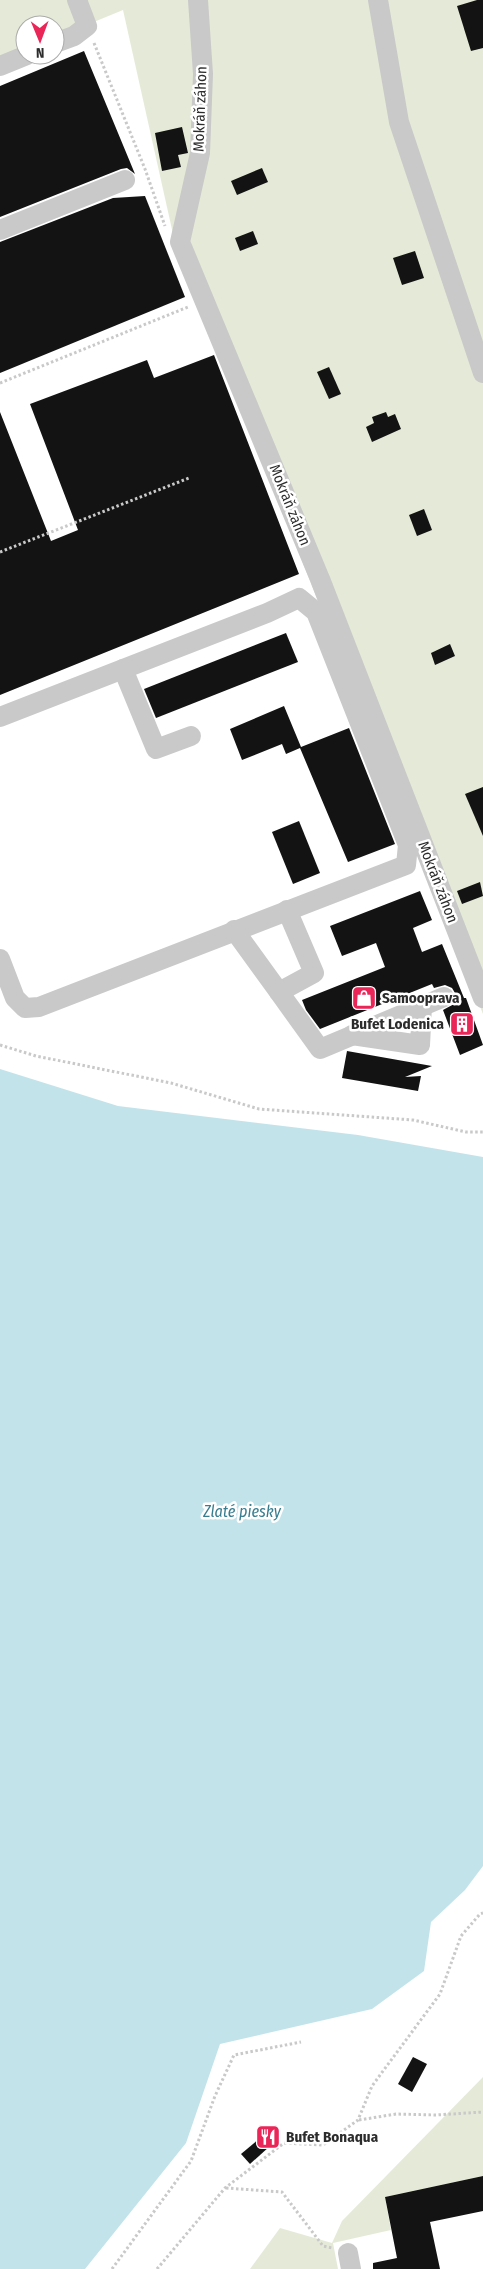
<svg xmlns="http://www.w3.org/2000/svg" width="483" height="2269" viewBox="0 0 483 2269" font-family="'Fira Sans Condensed',sans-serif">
<rect width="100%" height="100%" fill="#fff"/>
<g fill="#e5ead8">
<path d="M0,0H483V1014L175,243L123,10L55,38V25H25V51L0,61Z"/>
<path d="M483,2077V2176L385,2197L391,2230L333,2243L338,2269H250L280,2228L332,2243L342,2221Z"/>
</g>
<path fill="#c3e3eb" d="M0,1069L118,1106L358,1135L483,1157V1866L465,1890L431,1922L424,1971L372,2009L220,2044L186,2143L85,2269H0Z"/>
<g fill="#131313">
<path d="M477,0H483V48L471,51L457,6Z"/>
<path d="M84,51L135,174L127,168L121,169L0,217V86Z"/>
<path d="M182,127L188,153L178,155L181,167L162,171L155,133Z"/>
<path d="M262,168L268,182L237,195L231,181Z"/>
<path d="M145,196L185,297L0,373V242L113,198Z"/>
<path d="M253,231L258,244L240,251L235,238Z"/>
<path d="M415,251L424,278L402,285L393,258Z"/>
<path d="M214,355L299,574L0,695V412L51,541L78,530L30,404L147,360L154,378Z"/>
<path d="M329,367L341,394L329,399L317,372Z"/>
<path d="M386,412L388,417L395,414L401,429L372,442L366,427L374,423L372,417Z"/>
<path d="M424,509L432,530L417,536L409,515Z"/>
<path d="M286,633L298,662L156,718L144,689Z"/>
<path d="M450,644L455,656L435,665L431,653Z"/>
<path d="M284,706L301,747L349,728L395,844L348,862L300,748L286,754L282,744L242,760L230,729Z"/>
<path d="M483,787V836L465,794Z"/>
<path d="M299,821L320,873L293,884L272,832Z"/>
<path d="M480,882L483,896L462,904L457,891Z"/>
<path d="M420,891L432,920L413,928L422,952L442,944L464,998H466L483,1045L460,1055L443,1010L454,1004L455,993L452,988L445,985L434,988L432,984L320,1029L306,1010L302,1000L385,967L376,943L342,956L330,926Z"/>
<path d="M347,1051L432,1066L405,1077L421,1076L418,1091L342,1078Z"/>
<path d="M413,2057L427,2064L412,2092L398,2084Z"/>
<path d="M272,2128L280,2137L250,2164L241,2154Z"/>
<path d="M483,2176V2211L430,2222L440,2269H373V2263L397,2258L385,2197Z"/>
</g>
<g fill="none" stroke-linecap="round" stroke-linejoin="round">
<g stroke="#c9c9c9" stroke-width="3" stroke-dasharray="2.5 2.5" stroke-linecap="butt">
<path d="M94,43L145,169L165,226"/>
<path d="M0,383L188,307"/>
<path d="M0,552L189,478"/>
<path d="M0,1045L36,1056L171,1083L259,1109L413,1120L466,1132H483"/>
<path d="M359,2120L396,2114L436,2115L483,2112"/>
<path d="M226,2188L282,2192L323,2246L332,2248"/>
<path d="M112,2269L191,2161L215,2096L234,2055L301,2042"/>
<path d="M157,2269L225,2188L284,2143L323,2145L358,2120L372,2086L440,1994L461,1936L480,1914L483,1913"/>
</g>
<g stroke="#c9c9c9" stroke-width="20">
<path d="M198,0L203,74L200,153L180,242L320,579L483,998"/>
<path d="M378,0L399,122L483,373"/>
<path d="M55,43L74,36L87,26L77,0"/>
<path d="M0,66L27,55"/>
<path d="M0,230L125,180"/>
<path d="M123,669L156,749L191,736"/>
<path d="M0,717L267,613L299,598L316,612L408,845L406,865L39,1007L25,1008L15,998L0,959"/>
<path d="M287,910L314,973L279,992L320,1049L444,997"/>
<path d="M234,930L279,992"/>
<path d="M352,1035L420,1045L422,1006"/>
<path d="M348,2253L351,2269"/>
</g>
</g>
<defs>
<symbol id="shop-square" viewBox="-11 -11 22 22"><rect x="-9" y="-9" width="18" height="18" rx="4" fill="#ea2658" stroke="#fff"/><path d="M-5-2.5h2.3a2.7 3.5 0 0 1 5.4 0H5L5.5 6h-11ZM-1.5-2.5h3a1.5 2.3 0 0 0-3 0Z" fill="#fff"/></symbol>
<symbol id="building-square" viewBox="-11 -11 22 22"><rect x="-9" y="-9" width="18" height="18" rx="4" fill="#ea2658" stroke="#fff"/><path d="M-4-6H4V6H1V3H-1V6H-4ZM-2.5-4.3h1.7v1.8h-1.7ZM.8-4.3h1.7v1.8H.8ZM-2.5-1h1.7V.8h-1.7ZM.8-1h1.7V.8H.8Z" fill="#fff"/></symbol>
<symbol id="restaurant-square" viewBox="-11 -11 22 22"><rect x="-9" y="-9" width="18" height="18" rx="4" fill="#ea2658" stroke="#fff"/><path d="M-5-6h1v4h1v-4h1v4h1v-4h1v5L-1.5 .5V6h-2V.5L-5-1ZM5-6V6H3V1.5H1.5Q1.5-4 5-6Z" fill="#fff"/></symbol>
</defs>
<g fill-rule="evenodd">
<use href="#shop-square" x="350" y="984" width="28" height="28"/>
<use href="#building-square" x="448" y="1010" width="28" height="28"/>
<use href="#restaurant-square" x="254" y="2123" width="28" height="28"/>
</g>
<g text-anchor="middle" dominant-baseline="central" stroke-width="5" stroke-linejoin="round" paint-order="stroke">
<g font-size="15" fill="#2c2c2c" stroke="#fff">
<text transform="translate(200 109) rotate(-88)">Mokráň záhon</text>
<text transform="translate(290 505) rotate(68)">Mokráň záhon</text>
<text transform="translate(438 882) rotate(69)">Mokráň záhon</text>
</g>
<g font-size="15" font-weight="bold" fill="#2c2c2c" stroke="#fff" text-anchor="start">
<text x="382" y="998">Samooprava</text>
<text x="444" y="1024" text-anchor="end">Bufet Lodenica</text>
<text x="286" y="2137">Bufet Bonaqua</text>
</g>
<g font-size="16" font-style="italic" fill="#387d8f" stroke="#fff">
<text x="242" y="1511">Zlaté piesky</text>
</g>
</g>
<g transform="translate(40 40) rotate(179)"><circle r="24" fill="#ffffff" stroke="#ababab"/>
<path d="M0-4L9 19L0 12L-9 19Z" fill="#ea2658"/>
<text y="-8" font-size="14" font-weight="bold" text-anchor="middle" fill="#2c2c2c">N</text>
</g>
</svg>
